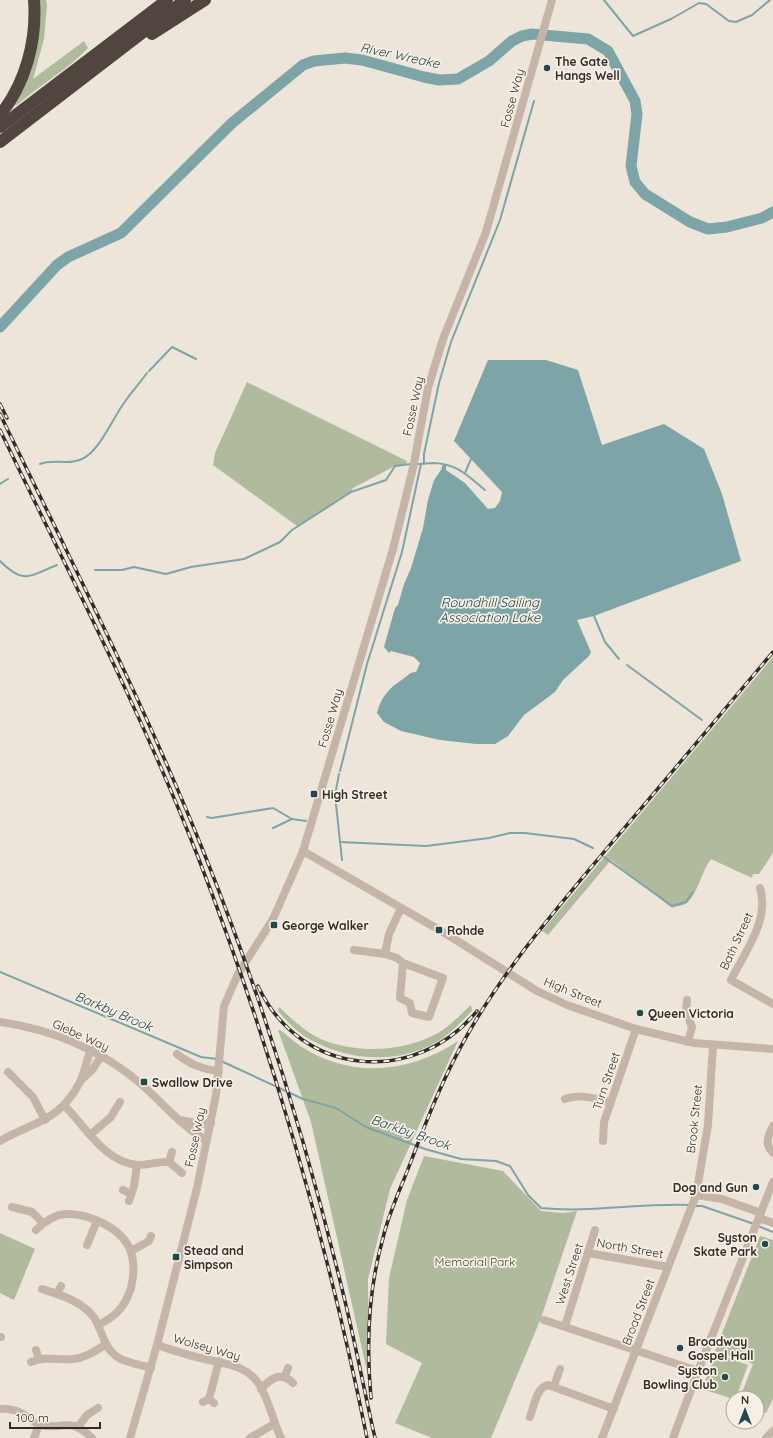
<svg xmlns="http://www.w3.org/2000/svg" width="773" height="1438" viewBox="0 0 773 1438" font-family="Quicksand,sans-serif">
<rect width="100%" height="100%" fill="#ede5da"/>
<g fill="#b0ba9d">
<path d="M39,0H46L47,5L44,39L33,79L84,41L88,48C67,70 40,85 17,105H13Z"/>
<path d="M247,382L407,461L406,464L395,466L353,488L351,492L297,526L213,465L215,453Z"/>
<path d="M773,657V853L759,874H753L752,878L711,859C701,872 699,891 687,903C683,906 676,906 672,908L611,860L548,935L542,931Z"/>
<path d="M471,1005L472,1011C463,1020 454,1030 443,1038C403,1066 345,1062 304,1036C294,1029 286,1020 278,1011L279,1007C292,1019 306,1033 323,1040C360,1054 404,1052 438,1033C450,1026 461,1014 471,1005Z"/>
<path d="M278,1030H280C287,1035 294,1042 302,1047C351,1079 410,1073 458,1041L390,1189L368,1279L369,1380L311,1122Z"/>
<path d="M424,1156L503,1171L541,1211L563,1213L577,1211L541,1318L491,1438H432L395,1423L422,1363L386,1344L389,1278L407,1200Z"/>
<path d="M0,1233L35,1249L14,1300L0,1293Z"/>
<path d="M760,1236L773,1240V1399L766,1413L757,1410V1398H740L753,1364L715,1351Z"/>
<path d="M716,1353L748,1365L736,1398L733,1399L702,1389Z"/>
</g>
<path fill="#7da4a7" d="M488,360H546L578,370L602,445L664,424L704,449L722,494L741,561L594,616L577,620L591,652L589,656L563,680L555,692L524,715L508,736L495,744H476L440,740L401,731L384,722L377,713C381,697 389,688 403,679C408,676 409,672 416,672L420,663L414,657L391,651L389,653L384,647L395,608L398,605L404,584L411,568L423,528L428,500L434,480L441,470L443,464H446V470L465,483L488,509L495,508L500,501L502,492L454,441Z"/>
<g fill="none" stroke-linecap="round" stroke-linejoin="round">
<g stroke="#7da4a7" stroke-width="2">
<path d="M604,0L633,36L671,19L699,3L706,4L729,21L736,22L752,15L770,0"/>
<path d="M149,371L172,347L196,359"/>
<path d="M40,464C55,458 67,466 82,459C99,452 113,418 124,403C131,392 140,383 147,373"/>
<path d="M415,464C422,464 428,463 434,463C458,464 468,476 485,490"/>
<path d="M424,464V454L439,383L451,342L500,220L534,101"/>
<path d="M465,473L471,459"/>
<path d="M0,484L8,479"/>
<path d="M0,561C24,585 29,576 57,565"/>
<path d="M95,570H122L134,567L166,574L191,567L244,559L280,542L292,530L351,492L386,480L395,466L411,464"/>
<path d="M594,616L605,642L619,659"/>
<path d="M627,665L702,720"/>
<path d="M340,771L367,664L402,552L421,464"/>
<path d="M339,774L335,795L342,860"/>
<path d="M207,817L212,818L273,808L292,819L306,821"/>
<path d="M273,828L292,819"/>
<path d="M340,842L426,846L489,838L510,833H525L574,839L593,848"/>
<path d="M604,857L672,906L686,902L693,892"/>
<path d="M0,972L201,1057L217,1059"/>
<path d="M221,1061L303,1099L336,1108L366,1127L425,1149L461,1159L496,1161L510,1166L528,1195L541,1208C590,1213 639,1203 689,1205"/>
<path d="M695,1206H702L754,1224"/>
<path d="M758,1226L773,1232"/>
</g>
<path stroke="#7da4a7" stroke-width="11" d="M0,327L57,265L68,257L121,233L232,123L303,65L314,61L345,58L362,60L424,77L439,80L458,79L489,61L512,41L522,36L532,34L588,39L608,51L635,101L637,114L631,166L635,182L645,194L690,222L708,229L727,227L762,218L773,212"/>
<g stroke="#c4b5a8" stroke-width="8">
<path d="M303,851L448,935L537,991L567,1005L636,1029L694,1043L773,1049"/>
<path d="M760,888C770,919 745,952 731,980L773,1004"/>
<path d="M401,908L389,934L385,954L397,958L403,963L400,998L410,1003L412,1013L429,1017L443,978L403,963"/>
<path d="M354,950L385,954"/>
<path d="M687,1000L686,1011L692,1027L688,1042"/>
<path d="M0,1022C51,1029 102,1050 141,1084C163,1103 181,1126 206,1140"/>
<path d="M177,1054C191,1065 202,1069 219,1071"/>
<path d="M8,1072L33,1097L45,1120"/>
<path d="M81,1080L93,1069L101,1056"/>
<path d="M565,1099C580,1093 596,1099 611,1102"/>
<path d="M64,1105C85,1126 105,1163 138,1165C149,1165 159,1161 169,1162L182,1173"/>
<path d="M180,1120L200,1124L211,1123"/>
<path d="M773,1126C768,1136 764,1144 773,1153"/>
<path d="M91,1134L111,1117L120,1102"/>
<path d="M0,1141C35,1121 59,1122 80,1082C85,1072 86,1061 91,1050"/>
<path d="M603,1141L604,1122L636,1029"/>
<path d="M169,1162L172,1152"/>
<path d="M123,1190L131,1194"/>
<path d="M696,1195L722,1199L761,1213"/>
<path d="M129,1201L134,1186L137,1165"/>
<path d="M12,1207L32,1212L43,1223"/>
<path d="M759,1218L773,1223"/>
<path d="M36,1230C44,1222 54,1215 65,1214C88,1213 123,1228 131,1252C135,1264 134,1275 131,1288C125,1307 115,1317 98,1325"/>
<path d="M87,1245L97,1221"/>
<path d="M131,1251L149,1241L151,1236"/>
<path d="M588,1253L668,1267"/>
<path d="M42,1289C61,1295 84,1302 95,1319C103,1333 104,1349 119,1358C128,1363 141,1365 151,1368"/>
<path d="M57,1294L61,1286"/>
<path d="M544,1320L698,1371"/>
<path d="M565,1326L595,1230"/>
<path d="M0,1337H1"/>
<path d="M157,1345C173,1350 189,1356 205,1359C225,1364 246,1365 259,1384C269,1400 273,1421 281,1438"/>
<path d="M36,1350L39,1359"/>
<path d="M31,1362C45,1356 58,1360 73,1359C85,1358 95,1351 105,1345"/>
<path d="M285,1376L288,1368"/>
<path d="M554,1386L560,1369"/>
<path d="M261,1389C271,1378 281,1371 293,1383"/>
<path d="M209,1399L219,1361"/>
<path d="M203,1402L209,1399L214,1403"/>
<path d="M0,1409C11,1408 20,1411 29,1418C32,1420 36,1424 40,1425C63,1431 68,1415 92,1438"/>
<path d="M530,1417C534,1406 536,1388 548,1385L614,1409"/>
<path d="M78,1427L87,1415L98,1408"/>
<path d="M34,1438L39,1425"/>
<path d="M130,1438L157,1345L197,1188L216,1095L224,1006L238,974L273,919L303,851L393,549L413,468L428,388L443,339L486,232L552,0"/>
<path d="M250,1438L274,1424"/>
<path d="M602,1438L696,1195L708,1125L713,1045"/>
<path d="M673,1438L698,1371L773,1182"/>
<path d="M766,1438L773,1431"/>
</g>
<g stroke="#51453f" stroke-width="12">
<path d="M152,34L205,0"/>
<path d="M0,115C26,83 37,40 34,0"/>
<path d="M0,127L167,0"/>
<path d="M0,142L185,0"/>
</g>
<defs>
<g id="rail">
<path d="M0,404L7,418"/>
<path d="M0,414C70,559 144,703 204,853C261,995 307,1144 343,1293C355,1341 364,1390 375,1438"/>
<path d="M0,430C68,572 141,711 198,857C271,1046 327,1240 367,1438"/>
<path d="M258,986C300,1077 415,1087 477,1011"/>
<path d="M371,1398C366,1344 368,1291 383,1238C389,1212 401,1188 410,1164C427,1119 445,1073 469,1032C508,964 559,906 609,846C664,782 718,717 773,652"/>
</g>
</defs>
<use href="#rail" stroke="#322b27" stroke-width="3.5"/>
<use href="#rail" stroke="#f6efe6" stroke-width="2" stroke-dasharray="6" stroke-linecap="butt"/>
</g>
<g fill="#224a4d" stroke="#f6efe6" stroke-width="1.5">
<circle cx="547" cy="68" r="4"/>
<rect x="310" y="790" width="8" height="8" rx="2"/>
<rect x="270" y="921" width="8" height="8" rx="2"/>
<rect x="435" y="926" width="8" height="8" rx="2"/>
<circle cx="640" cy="1013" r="4"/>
<rect x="140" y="1078" width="8" height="8" rx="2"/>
<circle cx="756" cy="1187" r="4"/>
<circle cx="765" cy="1244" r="4"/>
<rect x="172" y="1253" width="8" height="8" rx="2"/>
<circle cx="680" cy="1348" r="4"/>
<circle cx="725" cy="1377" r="4"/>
</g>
<g text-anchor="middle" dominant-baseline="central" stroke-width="3.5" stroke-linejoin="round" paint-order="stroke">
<g font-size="12" font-weight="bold" fill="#322b27" stroke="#f6efe6" text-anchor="start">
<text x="555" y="61">The Gate<tspan x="555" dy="14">Hangs Well</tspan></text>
<text x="322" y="794">High Street</text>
<text x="282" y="925">George Walker</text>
<text x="447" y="930">Rohde</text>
<text x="648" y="1013">Queen Victoria</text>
<text x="152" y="1082">Swallow Drive</text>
<text x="748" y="1187" text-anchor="end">Dog and Gun</text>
<text x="757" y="1237" text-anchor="end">Syston<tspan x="757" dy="14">Skate Park</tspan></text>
<text x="184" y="1250">Stead and<tspan x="184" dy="14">Simpson</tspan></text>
<text x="688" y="1341">Broadway<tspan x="688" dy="14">Gospel Hall</tspan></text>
<text x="717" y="1370" text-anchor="end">Syston<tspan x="717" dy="14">Bowling Club</tspan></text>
</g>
<g font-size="12" fill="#322b27" stroke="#f6efe6">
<text transform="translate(512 98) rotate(-75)">Fosse Way</text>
<text transform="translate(413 406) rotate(-78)">Fosse Way</text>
<text transform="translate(330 718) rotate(-74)">Fosse Way</text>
<text transform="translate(736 941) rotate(-65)">Bath Street</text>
<text transform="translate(573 992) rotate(22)">High Street</text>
<text transform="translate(81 1035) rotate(24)">Glebe Way</text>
<text transform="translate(606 1081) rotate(-71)">Turn Street</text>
<text transform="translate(694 1119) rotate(-84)">Brook Street</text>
<text transform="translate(195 1137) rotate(-78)">Fosse Way</text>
<text transform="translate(630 1248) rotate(10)">North Street</text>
<text transform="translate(569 1274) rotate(-72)">West Street</text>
<text transform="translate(638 1312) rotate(-69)">Broad Street</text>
<text transform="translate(207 1347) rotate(16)">Wolsey Way</text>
</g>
<g font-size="12" fill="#414c2e" stroke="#f6efe6">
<text x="475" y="1261">Memorial Park</text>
</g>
<g font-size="13" font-style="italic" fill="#224a4d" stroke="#f6efe6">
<text transform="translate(400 55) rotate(12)">River Wreake</text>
<text x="490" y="602">Roundhill Sailing<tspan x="490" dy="15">Association Lake</tspan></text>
<text transform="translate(114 1011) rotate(23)">Barkby Brook</text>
<text transform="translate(411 1132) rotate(19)">Barkby Brook</text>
</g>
</g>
<g transform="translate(745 1410)"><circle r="19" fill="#f6efe6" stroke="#a8a19a"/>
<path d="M0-3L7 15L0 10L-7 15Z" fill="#224a4d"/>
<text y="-6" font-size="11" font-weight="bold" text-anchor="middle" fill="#322b27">N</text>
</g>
<path d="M10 1422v6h90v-6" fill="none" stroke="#322b27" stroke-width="2"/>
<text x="16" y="1422" font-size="12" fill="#322b27" stroke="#f6efe6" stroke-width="3" paint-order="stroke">100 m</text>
</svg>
